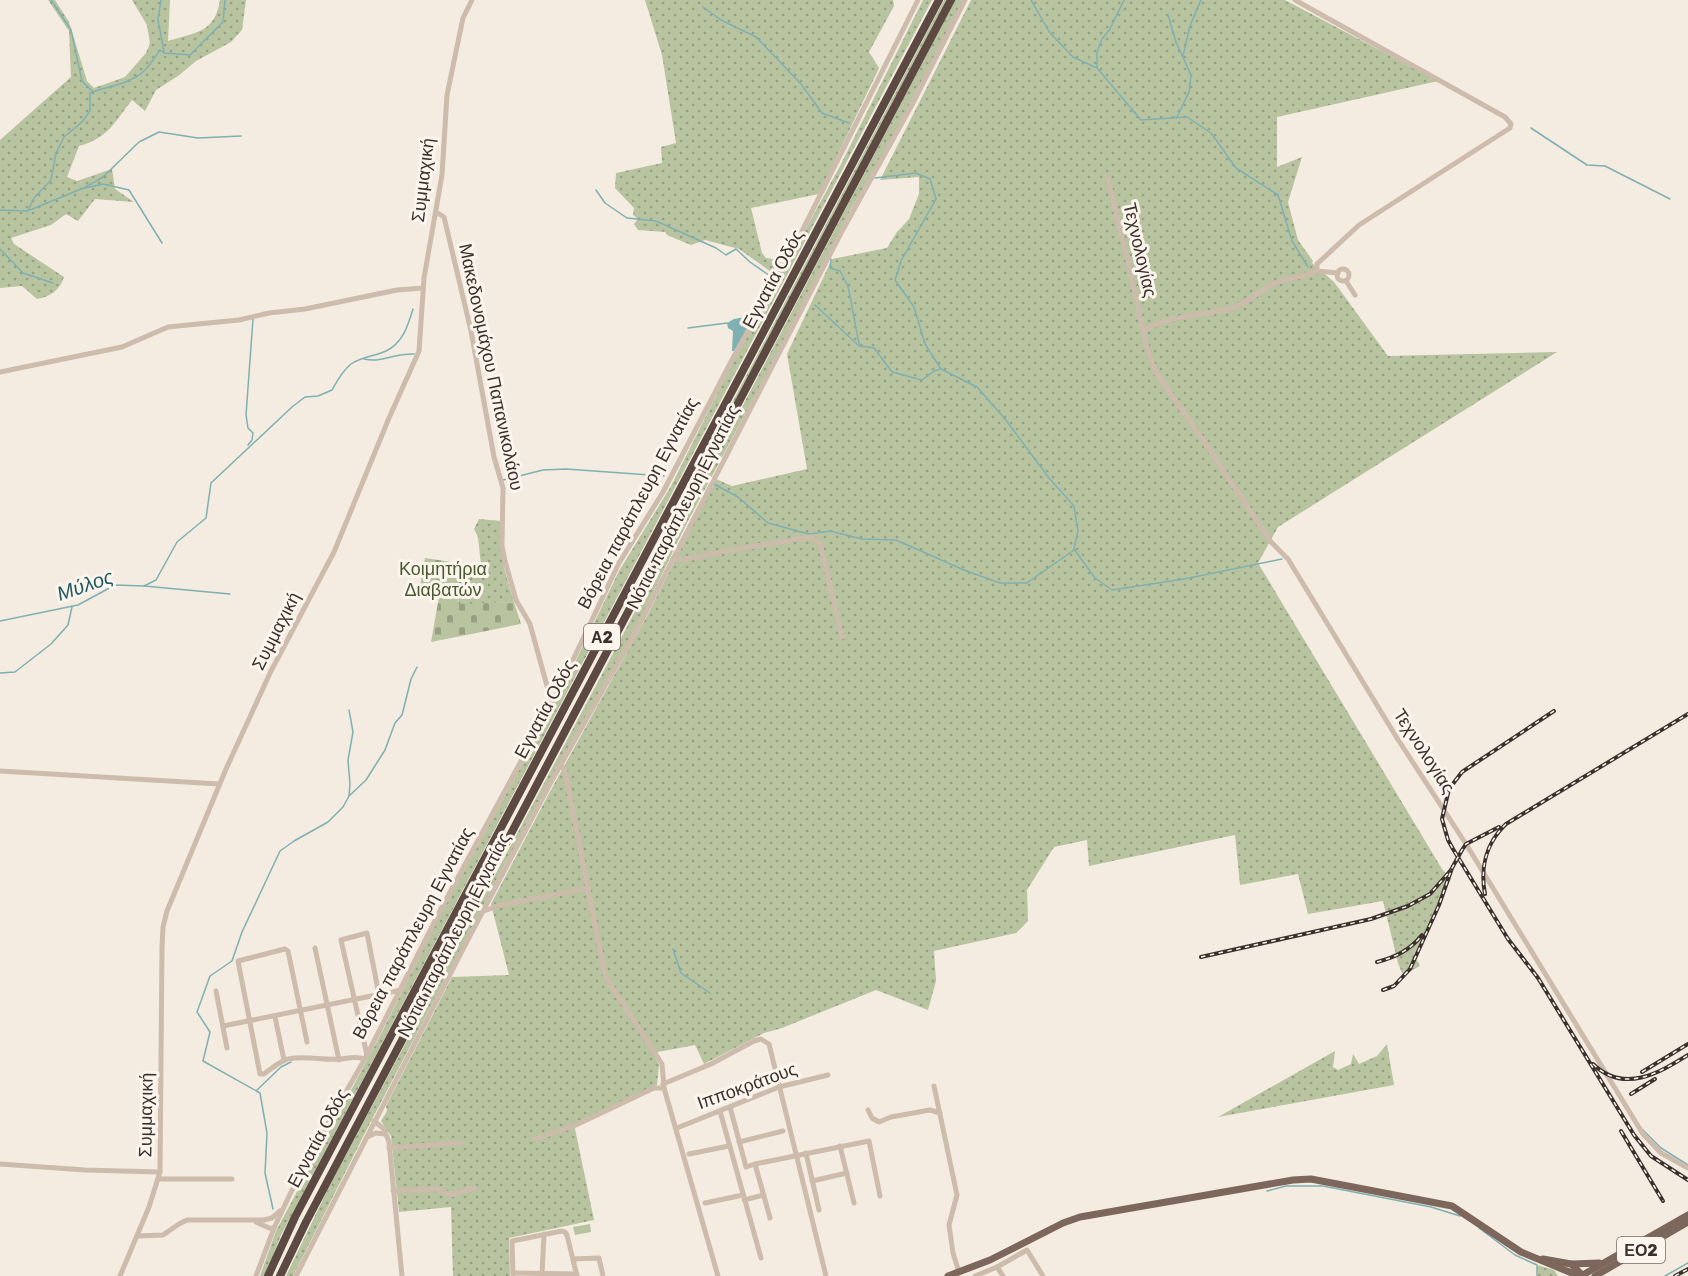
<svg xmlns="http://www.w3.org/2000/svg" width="1688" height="1276" viewBox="0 0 1688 1276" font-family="Rubik,sans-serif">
<defs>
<pattern id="grass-dots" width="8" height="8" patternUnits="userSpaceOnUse" patternTransform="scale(1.5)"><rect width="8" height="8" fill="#b8c4a0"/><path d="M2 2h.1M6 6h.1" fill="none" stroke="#97a083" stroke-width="1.8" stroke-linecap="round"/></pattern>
<pattern id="cemetery-stones" width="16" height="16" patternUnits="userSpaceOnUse" patternTransform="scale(1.5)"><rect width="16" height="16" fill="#b8c4a0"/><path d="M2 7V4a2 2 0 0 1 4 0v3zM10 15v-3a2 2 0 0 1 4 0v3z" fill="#97a083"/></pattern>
</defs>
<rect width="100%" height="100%" fill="#f4ebe1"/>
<g fill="url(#grass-dots)">
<path d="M48,0H55L69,22L87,81L94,88L125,77L146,53L150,43L147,25L132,0H170L168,41C196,32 215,33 220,0H246L242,30L231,42L196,61L178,76L156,90L145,111L132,100C114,123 108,138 79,146L67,177L77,181L112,169L115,189L134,202L95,199L78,221L66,214L51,225L11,238L14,244L64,277C60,290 50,297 37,299L22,286L0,288V140L71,77L69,31Z"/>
<path d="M645,0H893L894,6L869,52L879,68L819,194L751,208L762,253L766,258L779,260L781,263L774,274L739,249L705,240L691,245L667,235L665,232L638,230L634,224L638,219L633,215L634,208L615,188L616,173L662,163L661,147L676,143L662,55Z"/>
<path d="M923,0H932L281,1235L266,1276H260L276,1231L381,1034L439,917L556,702L619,571L671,486L730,368L840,166Z"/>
<path d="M944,0H947L734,404L732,403Z"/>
<path d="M955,0H964L890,142L850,211L804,303L687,523L639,621L506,862L366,1131L293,1276H286L329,1187L609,661Z"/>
<path d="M971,0H1285L1438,81L1277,117V167L1302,157L1288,202L1298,240L1313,261L1312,263L1334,282L1388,356L1557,352L1278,527L1258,563L1442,869L1451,879L1414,954L1420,966L1403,975L1398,963L1383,901L1308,914L1298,874L1240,885L1235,835L1089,866L1087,840L1054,847L1027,890L1028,921L1016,933L934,951L936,981L928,1010L876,990L782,1028L764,1033L704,1064L695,1045L658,1052L654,1055L659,1065L657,1085L574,1124L594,1220L509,1238L510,1276H453L451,1207L399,1212L391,1136L381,1121L387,1111L386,1106L452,977L509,975L491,904L546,799L647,616L716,479L732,486L807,469L787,354L832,259L887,248L897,232L909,219L919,194V177L880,180Z"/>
<path d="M479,519L501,521L504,568L514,602L458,605L464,564L481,565L478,537L474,529Z"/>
<path d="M1387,1044L1394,1085L1218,1117L1335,1051L1333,1067L1338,1070L1351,1064L1353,1054L1359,1064L1377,1056Z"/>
<path d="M1537,1265L1554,1270L1558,1276H1538Z"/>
</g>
<path fill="url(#cemetery-stones)" d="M425,558L464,564L458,604L514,602L521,624L431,642L439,597L419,592Z"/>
<path fill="#b8c4a0" d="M590,1224L591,1232L575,1235L573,1227Z"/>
<path fill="#7fb0b2" d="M756,315L734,351H732L733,331L728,328L727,323L734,319Z"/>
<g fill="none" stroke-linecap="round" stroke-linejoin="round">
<g stroke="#7fb0b2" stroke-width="1.5">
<path d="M51,0L71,30L82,81L93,92"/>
<path d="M161,0L158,20L164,52"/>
<path d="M1031,0L1050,33L1073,57L1097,68L1141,120L1187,117L1211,133L1236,168L1278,195L1292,241L1308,267"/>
<path d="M703,7L721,20L756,37L801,84L822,113L849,123"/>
<path d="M1168,15L1176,42L1191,75L1189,92L1177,117"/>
<path d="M1183,56L1190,26L1201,0"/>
<path d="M1097,67V52L1102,39L1110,29L1124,0"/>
<path d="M1531,128L1587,165L1605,166L1670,199"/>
<path d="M875,178L916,173L930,179L936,199L901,261L895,280L914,307L925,344L941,369L977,387L1005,419L1049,478L1074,506L1078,531L1074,549L1095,578L1112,590L1184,579L1282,559"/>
<path d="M85,188L103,184L129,190L162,243"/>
<path d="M82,189L103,177L139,142L159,132L198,138L241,136"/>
<path d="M596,190L605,203L627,218L656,221L716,248L726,255L736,249L750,262L773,278"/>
<path d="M0,210L28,211L34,198L51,180L56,153L64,137L82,122L90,111V93C108,86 131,84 145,70C151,64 155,57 160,50L164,53L190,55L223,22L225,0"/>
<path d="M30,210L81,189"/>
<path d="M0,249L23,273L53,283"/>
<path d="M831,259L830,268L840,271L848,286L859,344"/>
<path d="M815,305L859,346L874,348L892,372L922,380L934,371L941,369"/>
<path d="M688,328L727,323"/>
<path d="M364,359C383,363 394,353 414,354"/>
<path d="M248,445L252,440L253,433L248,428L246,415L253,319"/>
<path d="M503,480L543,470L566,469L664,476"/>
<path d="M714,484L738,497L768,523L809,534L830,531L862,539L896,540L964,570L1000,583H1027L1074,550"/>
<path d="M144,586L230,594"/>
<path d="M0,621L78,605L115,585L144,586L156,580L177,542L206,518L211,483L292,407L305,397L318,396L332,390C337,381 342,371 351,364C361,357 375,356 386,351C403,343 408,325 413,309"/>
<path d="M0,673L15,672L51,644L68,625L72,607"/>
<path d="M349,796L366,780L385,750L395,723L402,715L411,679L417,667"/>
<path d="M673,949L681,973L710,993"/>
<path d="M257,1090L281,1067L291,1062"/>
<path d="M1643,1130L1661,1148L1688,1165"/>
<path d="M1267,1191L1286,1186H1323L1431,1207L1460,1216"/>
<path d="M273,1209L265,1173L267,1133L260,1093L203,1061L210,1032L197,1012L210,976L232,961L242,932L280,851L294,841L328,822L343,807L349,796L350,784L348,760L353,732L349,710"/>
<path d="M1479,1228L1515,1255L1537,1265V1276"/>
<path d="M1665,1276L1688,1263"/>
</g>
<g stroke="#cdbbac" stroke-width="5">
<path d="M1107,176L1131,274L1145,341L1155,371L1209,449L1271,542L1288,559L1397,738L1466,844L1643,1134L1661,1153L1688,1168"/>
<path d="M436,212L444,217L471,331L494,457L503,488L502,546L505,561L516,600L530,624L552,704"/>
<circle cx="1343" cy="275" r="6"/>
<path d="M1317,271L1338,273"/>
<path d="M1346,281L1355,295"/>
<path d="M1143,331C1171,314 1202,316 1232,308C1248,304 1258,291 1273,284C1287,278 1303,277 1317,271V264L1359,225L1510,128L1511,124L1505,117L1295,0"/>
<path d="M0,372L122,347L168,327L239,320L269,313L305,309L397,290L423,288"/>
<path d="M673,559L682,560L726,551L811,537L820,543L842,637"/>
<path d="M561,765L565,771L604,971L607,979L662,1064L664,1088L718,1276"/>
<path d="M0,771L219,784"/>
<path d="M484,911L497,906L588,888"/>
<path d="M315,948L339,1060"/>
<path d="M216,991L227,1048"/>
<path d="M275,1017L284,1060"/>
<path d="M223,1026L401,990"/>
<path d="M307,1042L288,951L285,949L238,961L260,1074H264C271,1069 280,1061 288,1059C306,1055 324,1061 341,1059C350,1058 356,1056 364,1059"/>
<path d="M367,1055L341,940L367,933L379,995"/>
<path d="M663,1084L711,1064L754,1041L761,1039L769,1044L826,1276"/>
<path d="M934,1086L957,1195L949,1225L953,1253L959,1272"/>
<path d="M730,1107L746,1167L755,1164L770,1218"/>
<path d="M868,1110L872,1118L879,1122L891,1117L930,1110L940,1113"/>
<path d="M720,1111L761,1258"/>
<path d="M374,1121L384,1129L389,1142L402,1276"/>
<path d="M677,1128L779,1087L828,1075"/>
<path d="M367,1137L376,1133L385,1134"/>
<path d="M535,1139L576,1125L654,1088H664"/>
<path d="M739,1142L783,1131"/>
<path d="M840,1146L854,1203"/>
<path d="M389,1148L461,1143"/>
<path d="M806,1153L819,1210"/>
<path d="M689,1154L729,1146"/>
<path d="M0,1164L85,1170L160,1172"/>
<path d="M755,1164L869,1141L880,1196"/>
<path d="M159,1179H232"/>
<path d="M812,1181L847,1173"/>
<path d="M393,1191L437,1189L451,1195L475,1188"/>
<path d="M744,1200L764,1195"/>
<path d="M705,1203L743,1195"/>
<path d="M256,1222L269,1228H274"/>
<path d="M137,1236L163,1235L179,1224L187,1220H264L272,1218L280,1211"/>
<path d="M573,1259L599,1258L603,1276"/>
<path d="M997,1267L1003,1276"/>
<path d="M513,1273L577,1274"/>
<path d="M542,1274L544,1234"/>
<path d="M120,1276L149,1207L160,1172L162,947L163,927L167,911L226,769L271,671L334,552L389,418L419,351L424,278L442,175L447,95L463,18L472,0"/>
<path d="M256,1276L274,1228L301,1171L367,1055L442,907L552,704L619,563L663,492L734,356L789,257L918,0"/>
<path d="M296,1276L464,947L550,784L636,631L841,233L913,103L965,0"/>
<path d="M513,1276L512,1241L562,1231L565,1232L567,1235L577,1276"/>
<path d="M975,1276L997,1267L1027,1250L1043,1276"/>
</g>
<g stroke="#7d675c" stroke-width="7">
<path d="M1543,1259L1571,1264L1583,1276"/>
<path d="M1572,1264L1599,1263"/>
<path d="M948,1276L990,1260L1063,1223L1080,1217L1293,1180L1311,1179L1452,1206L1521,1252L1579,1276"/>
<path d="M1581,1276L1688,1215"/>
<path d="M1595,1276L1688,1222"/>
</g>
<g stroke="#5c4a42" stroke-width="8">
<path d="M268,1276L295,1217L939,0"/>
<path d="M280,1276L306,1222L951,0"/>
</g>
<defs>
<g id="rail">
<path d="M1554,711L1462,772L1449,789L1442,819L1448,840L1453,849L1508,939L1538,978L1634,1135L1651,1156L1688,1180"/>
<path d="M1485,894C1480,868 1486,843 1506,824L1688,714"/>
<path d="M1201,957L1371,919L1408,906L1430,894L1451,870"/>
<path d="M1377,962C1396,957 1410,950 1422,935"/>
<path d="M1383,990L1394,986L1410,969L1439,905L1452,868L1462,850L1466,844L1499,827"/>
<path d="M1593,1064C1624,1094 1659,1073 1688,1055"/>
<path d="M1642,1072L1688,1044"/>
<path d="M1631,1094L1655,1079"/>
<path d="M1621,1131L1663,1201"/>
<path d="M1675,1276L1688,1269"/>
</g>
</defs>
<use href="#rail" stroke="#3b302b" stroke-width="4"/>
<use href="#rail" stroke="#fbf5ee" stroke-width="1.5" stroke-dasharray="4.5" stroke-linecap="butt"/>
</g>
<g text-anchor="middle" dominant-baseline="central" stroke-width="6" stroke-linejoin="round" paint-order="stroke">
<g fill="#fbf5ee" stroke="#756b66" stroke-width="1.5">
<rect x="584" y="624" width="36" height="26" rx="4.5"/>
<rect x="1617" y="1237" width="48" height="26" rx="4.5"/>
</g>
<g font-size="16" font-weight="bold" fill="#3b302b">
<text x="602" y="637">Α2</text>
<text x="1641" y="1250">ΕΟ2</text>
</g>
<g font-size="18" fill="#3b302b" stroke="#fbf5ee">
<text transform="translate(423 180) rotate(-83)">Συμμαχική</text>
<text transform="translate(1140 250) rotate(77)">Τεχνολογίας</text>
<text transform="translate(773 279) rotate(-62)">Εγνατία Οδός</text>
<text transform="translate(491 367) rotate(78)">Μακεδονομάχου Παπανικολάου</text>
<text transform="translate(638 503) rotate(-62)">Βόρεια παράπλευρη Εγνατίας</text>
<text transform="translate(683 507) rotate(-63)">Νότια παράπλευρη Εγνατίας</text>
<text transform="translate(276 631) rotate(-63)">Συμμαχική</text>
<text transform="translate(545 709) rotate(-62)">Εγνατία Οδός</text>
<text transform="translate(1424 751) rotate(57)">Τεχνολογίας</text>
<text transform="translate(413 933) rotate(-62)">Βόρεια παράπλευρη Εγνατίας</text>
<text transform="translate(454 935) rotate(-63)">Νότια παράπλευρη Εγνατίας</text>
<text transform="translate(747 1086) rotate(-20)">Ιπποκράτους</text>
<text transform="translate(146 1115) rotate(-89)">Συμμαχική</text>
<text transform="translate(318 1138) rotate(-62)">Εγνατία Οδός</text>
</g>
<g font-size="18" fill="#4a5a2e" stroke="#fbf5ee">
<text x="443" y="569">Κοιμητήρια<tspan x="443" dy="21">Διαβατών</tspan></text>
</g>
<g font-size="20" font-style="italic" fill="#1f5a5e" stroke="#fbf5ee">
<text transform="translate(85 585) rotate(-19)">Μύλος</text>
</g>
</g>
</svg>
